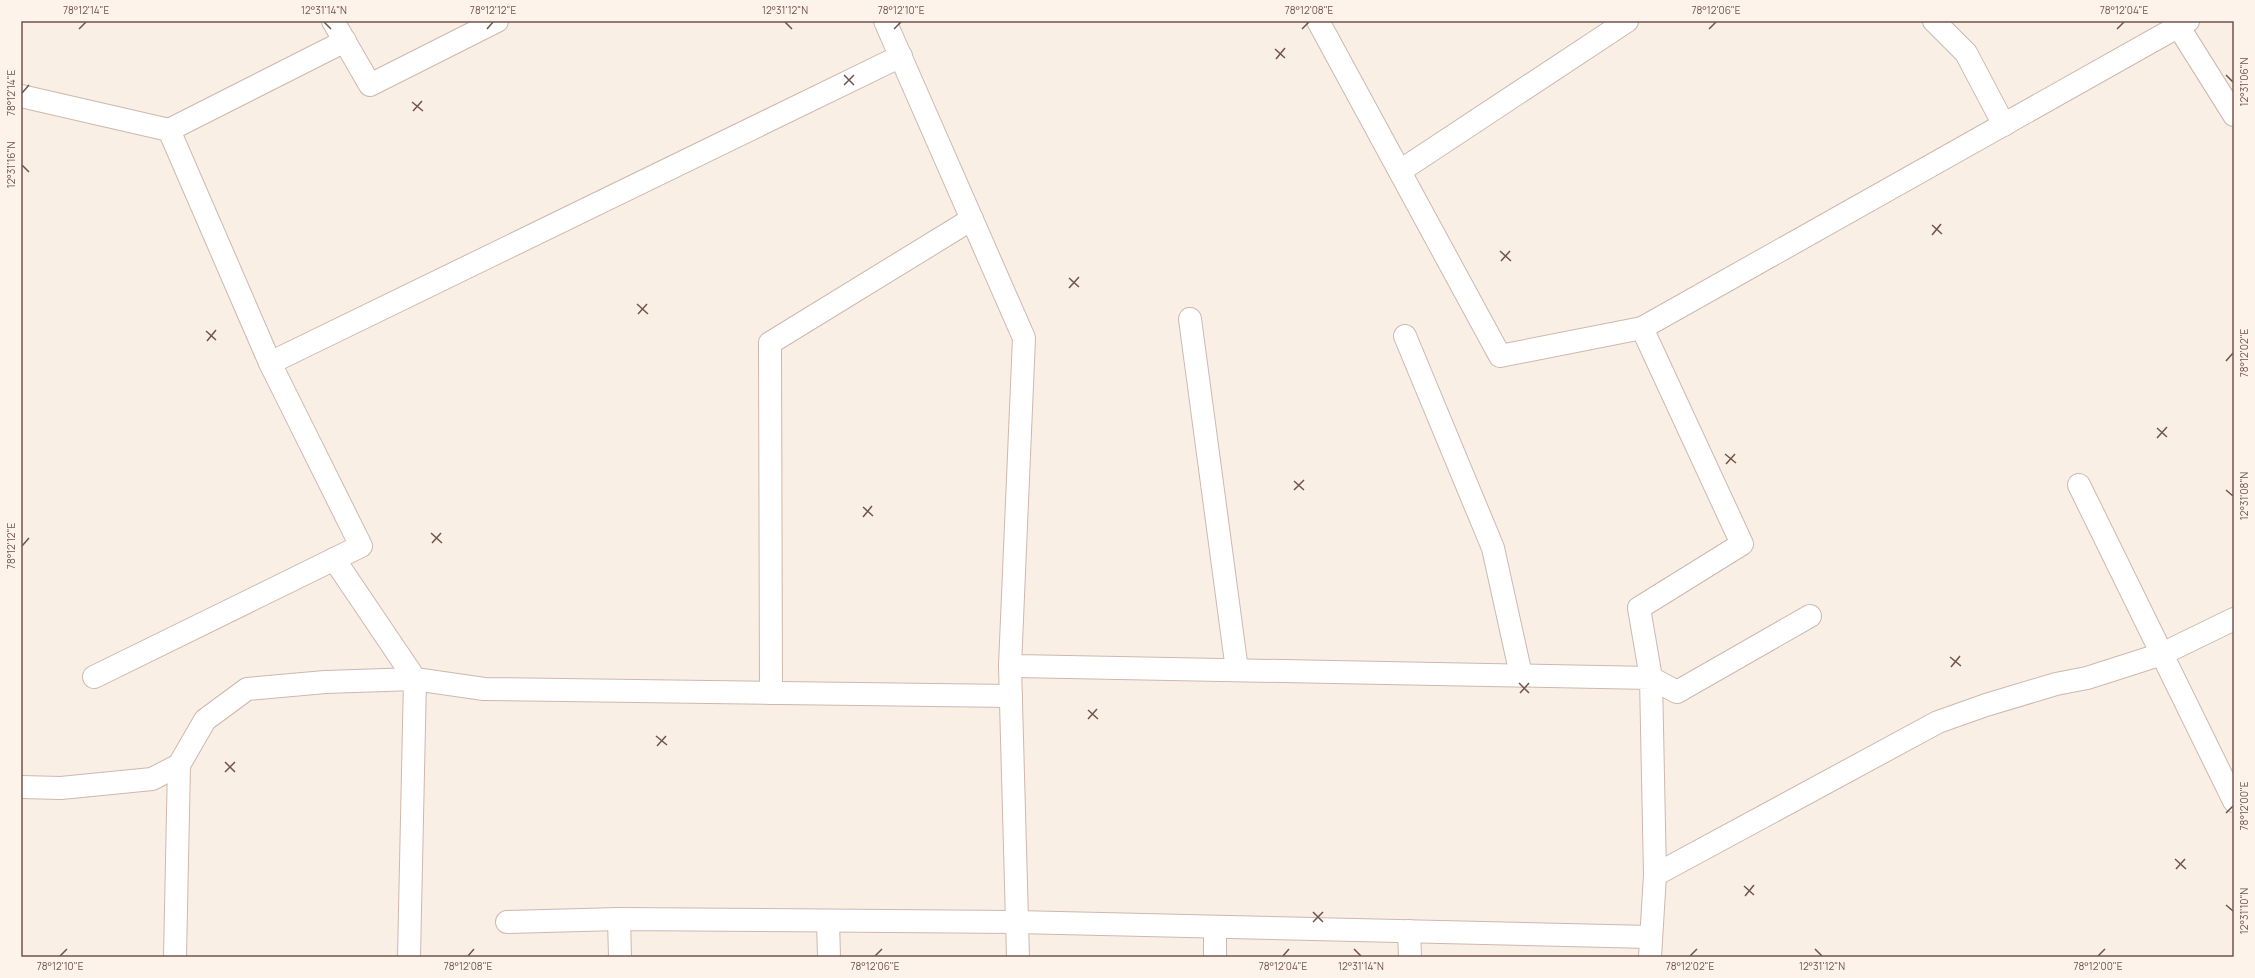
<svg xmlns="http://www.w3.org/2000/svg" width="2255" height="978" viewBox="0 0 2255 978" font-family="Manrope,sans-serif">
<rect width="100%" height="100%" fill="#faefe4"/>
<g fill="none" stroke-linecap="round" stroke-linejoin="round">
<defs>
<g id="street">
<path d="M333,21L370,85L497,21"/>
<path d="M885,21L1024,338L1010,666L1651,678L1655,875L1650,957"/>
<path d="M1318,21L1500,356L1642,328L2188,21"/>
<path d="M1934,21L1966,53L2004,125"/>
<path d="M2175,21L2234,115"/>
<path d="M21,96L169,130"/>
<path d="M1400,171L1627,21"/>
<path d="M1190,319L1237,670"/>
<path d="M1642,328L1742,544L1639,608L1651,678L1677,692L1810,616"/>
<path d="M1405,336L1493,548L1521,675"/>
<path d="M270,363L169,130L345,41"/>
<path d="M2079,485L2234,801"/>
<path d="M334,559L415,679"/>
<path d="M94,677L361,546L270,363L901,56"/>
<path d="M771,693L770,343L972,219"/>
<path d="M21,787L61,788L152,779L179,765L205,720L247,689L325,682L415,679"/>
<path d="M1655,875L1938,722L1986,705L2056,684L2087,678L2162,654L2234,619"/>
<path d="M619,919L620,957"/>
<path d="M828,921L829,957"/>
<path d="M507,922L619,919L1017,922L1650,937"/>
<path d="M1215,927V957"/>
<path d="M1409,931L1410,957"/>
<path d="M175,957L179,765"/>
<path d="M409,957L415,679L484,689L1011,696"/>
</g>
<path id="secondary" d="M1010,666L1018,957"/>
</defs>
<use href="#street" stroke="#cdb8ae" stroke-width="24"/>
<use href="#secondary" stroke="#cfb7ac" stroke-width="24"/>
<use href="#street" stroke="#fff" stroke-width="22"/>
<use href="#secondary" stroke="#fff" stroke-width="22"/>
</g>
<path fill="none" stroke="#70544c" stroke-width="1.5" d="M324,22L331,29M785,22L792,29M79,29L86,22M487,29L493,22M894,29L901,22M1302,29L1309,22M1709,29L1716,22M2117,29L2124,22M1275,49L1285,58M1276,59L1285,48M844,75L854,85M2226,75L2233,82M844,85L854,75M22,93L29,85M412,102L423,111M413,111L422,101M22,165L29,172M1932,225L1942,234M1932,235L1941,224M1500,251L1511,261M1501,261L1510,251M1069,278L1079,287M1069,288L1079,277M637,304L648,314M638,314L647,304M206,331L216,340M207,341L216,330M2226,361L2233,353M2157,428L2167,437M2157,438L2167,427M1725,454L1736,463M1726,464L1735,454M1294,481L1304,490M1294,490L1304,480M2226,490L2233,496M863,507L873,516M863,517L872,506M431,533L442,543M432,543L441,533M22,546L29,538M1950,657L1961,666M1951,667L1960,656M1519,683L1529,693M1520,693L1529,683M1088,710L1098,719M1088,719L1097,709M656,736L667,745M657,746L666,736M225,762L235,772M225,772L235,762M2226,813L2233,806M2175,859L2186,869M2176,869L2185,859M1744,886L1754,895M1745,896L1754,885M2226,905L2233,911M1313,912L1323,922M1313,922L1323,912M1354,949L1361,956M1815,949L1822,956M60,956L67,949M468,956L474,949M875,956L882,949M1283,956L1289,949M1690,956L1697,949M2098,956L2105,949"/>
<rect width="2255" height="978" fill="none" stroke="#fdf3ea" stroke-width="44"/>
<rect x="22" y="22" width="2211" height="934" fill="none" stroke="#70544c" stroke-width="1.5"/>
<g font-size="10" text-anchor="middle" fill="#70544c">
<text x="86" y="14">78°12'14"E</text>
<text x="324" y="14">12°31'14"N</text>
<text x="493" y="14">78°12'12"E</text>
<text x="785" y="14">12°31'12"N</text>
<text x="901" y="14">78°12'10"E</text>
<text x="1309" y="14">78°12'08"E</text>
<text x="1716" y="14">78°12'06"E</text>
<text x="2124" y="14">78°12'04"E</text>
<text transform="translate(2244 82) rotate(-90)" y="4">12°31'06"N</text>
<text transform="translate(11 93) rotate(-90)" y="4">78°12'14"E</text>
<text transform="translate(11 165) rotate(-90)" y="4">12°31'16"N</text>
<text transform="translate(2244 353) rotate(-90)" y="4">78°12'02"E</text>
<text transform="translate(2244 496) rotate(-90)" y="4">12°31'08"N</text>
<text transform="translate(11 546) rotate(-90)" y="4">78°12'12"E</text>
<text transform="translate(2244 806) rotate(-90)" y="4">78°12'00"E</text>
<text transform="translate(2244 911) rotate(-90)" y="4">12°31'10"N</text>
<text x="60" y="970">78°12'10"E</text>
<text x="468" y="970">78°12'08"E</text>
<text x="875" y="970">78°12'06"E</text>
<text x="1283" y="970">78°12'04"E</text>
<text x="1361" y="970">12°31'14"N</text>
<text x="1690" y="970">78°12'02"E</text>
<text x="1822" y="970">12°31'12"N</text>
<text x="2098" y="970">78°12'00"E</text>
</g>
</svg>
